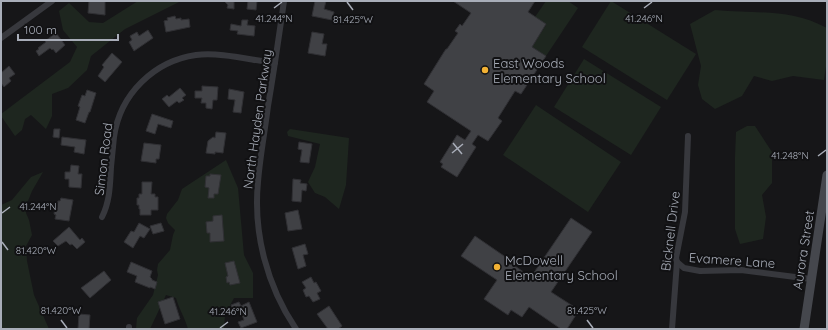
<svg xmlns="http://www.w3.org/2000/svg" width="828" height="330" viewBox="0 0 828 330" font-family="Quicksand,sans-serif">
<rect width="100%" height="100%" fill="#161618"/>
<g fill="#1e261f">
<path d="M138,1H181L125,29L91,56L87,70L68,88L52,94V116L46,129L31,115L25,119L22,130L15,136L1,116V114L70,62L77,47L63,30L59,11L69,3L89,22L103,23Z"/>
<path d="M546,1H568L578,8L546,56L532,47L546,25L535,17Z"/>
<path d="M611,1L696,54L667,100L582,47Z"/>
<path d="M715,10C756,14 789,8 827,28V60L824,80L793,76L772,81L754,76L742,96L715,109L702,99L698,85L701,66L690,24Z"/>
<path d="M584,59L661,107L631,155L554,107Z"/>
<path d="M536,105L621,162L588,212L503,155Z"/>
<path d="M747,126H755L772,152V183L762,195L766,217L763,239L740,244L735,229V157L736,132Z"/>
<path d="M290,129L349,138L346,185L339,209L325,197L315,193L308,182L315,167L320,144L288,136L287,132Z"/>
<path d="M226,160L238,188L244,255L253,273V298H234L225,315L224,329H188C185,318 179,309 176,298L166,295L150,329H136L137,318L153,295L158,275L157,270L158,264L170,250L173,235L175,230L168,223L166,218L167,214L178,200L182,189Z"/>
<path d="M43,172L32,191L26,206V213L29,220L32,235L26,246L27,261L34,295L49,329H1V205L12,200L31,177Z"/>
</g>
<g fill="#404145" stroke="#303034">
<path d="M89,1H105V15L88,13Z"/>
<path d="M224,1H234V9L227,8L228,5Z"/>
<path d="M248,1H257L256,10L247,9Z"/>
<path d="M315,1H326L324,9L334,12L332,20L312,16Z"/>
<path d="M453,1H535L528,12L546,24L532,47L546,56L521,94L515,91L498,118L502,121L488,141L478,135L472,144L476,147L457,177L441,167L443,164L440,162L457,135L465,140L471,131L427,102L434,91L424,84L444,52L446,49H447L458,33L455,31L460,24L462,26L471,13Z"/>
<path d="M175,16L176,19L181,18V20L189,19L190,27L166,32L164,21L168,20L167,18Z"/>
<path d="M242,20H248L247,25L255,26L254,36L237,34L238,31L230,30L231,24L241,26Z"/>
<path d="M148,30L153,38L134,51L129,42L132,40L130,36L137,32L139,36Z"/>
<path d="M312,32L324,34L322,44H327L325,56L308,53Z"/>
<path d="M56,33L65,45L56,53L53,49L52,50L50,48L39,56L36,51L39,49L38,48L46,42L45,41Z"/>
<path d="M112,53L122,62L105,82L98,76L104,67L102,65Z"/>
<path d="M9,66L15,74L9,78L11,81L4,87L1,83V73Z"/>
<path d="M202,86L218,87L217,100H213L212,109L206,108V103H201L202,98H195V91H202Z"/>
<path d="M180,88L186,95L182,98L184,100L179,103L177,101L169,107L162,99L167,95L169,97Z"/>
<path d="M229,89L244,92L241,113L233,112L235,100L228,99Z"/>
<path d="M87,90L96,93L90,112H89L85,123L76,120L80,107L78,106L82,95L85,96Z"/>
<path d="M152,114L173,121L171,128L158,124L155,134L146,131Z"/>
<path d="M54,129H60L59,138L53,137Z"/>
<path d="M216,132L226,133L223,153L215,152V154L206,153L208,141L213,137L215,138Z"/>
<path d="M62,137L86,140L84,154L74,152L75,147L61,145Z"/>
<path d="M299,142L312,144L309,163L300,162L302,150L298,149Z"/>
<path d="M144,143L161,145L159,159H156V163L141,161Z"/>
<path d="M71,165L79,166L78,174H82L81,188L69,187V179H65V172H70Z"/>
<path d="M210,174L221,175L218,194H214V198H208L209,188L205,187L206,176H210Z"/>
<path d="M293,179L301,180L300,183L307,184L306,191L302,190L301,202L292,201Z"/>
<path d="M142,182H152L151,194H155V197H158V210H151V215H140V209H139V205H137V198H139V194H142Z"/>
<path d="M61,198L73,200L69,221L55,219L56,215L54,214L55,208H57L58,201H60Z"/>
<path d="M298,210L302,229L288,231L285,213Z"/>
<path d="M222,215L224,241L210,242V233H207L206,222L213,221V216Z"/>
<path d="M571,218L592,232L551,292L579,310L567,329H561L529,307L522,317L511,310L508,315L484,299L497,280L461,256L475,236L507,258L506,260L531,277Z"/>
<path d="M139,223L150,229L144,238L140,236L133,248L124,242L131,231L134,232Z"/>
<path d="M161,223L164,231L153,234L150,226Z"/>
<path d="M69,227L80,240L82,238L85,242L77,249L72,244L70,245L66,241L58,246L53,241Z"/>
<path d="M305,244L308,254L303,255L306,266L298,269L292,248Z"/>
<path d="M234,261L240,283L230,285L229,282L227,283L226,277L228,276L225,263Z"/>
<path d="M131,262L152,271L150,277L152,279V280L157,282L155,289L150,287V288L135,282L137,276L127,272Z"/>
<path d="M104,271L111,280L90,298L81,288Z"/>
<path d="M311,277L314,283L316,282L321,291L317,293L320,299L313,302L309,296L306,297L303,290L306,288L302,282Z"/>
<path d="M173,297L180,319L165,324L158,302Z"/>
<path d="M239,302L241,306L249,302L257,322L241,328L238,322L244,320L239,307L233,310L231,305Z"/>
<path d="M329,306L342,326L338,329H328L317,314Z"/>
<path d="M79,314L90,315L89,329H78Z"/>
</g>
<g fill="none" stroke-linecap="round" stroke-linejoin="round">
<g stroke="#37383d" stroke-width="6">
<path d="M284,1C279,36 274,71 268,106C265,131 260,156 258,182C253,233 267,286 296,329"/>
<path d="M1,38L52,1"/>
<path d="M102,217C110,201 110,185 111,167C112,157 113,147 114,137C120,94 154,61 196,55C221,52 250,60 275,63"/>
<path d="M677,262L684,268L700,271L741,270L811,279"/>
<path d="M129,327V329"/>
<path d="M672,329L677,262L676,258L685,212L688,136"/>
</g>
<path stroke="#45474d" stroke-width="9" d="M804,329L827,175"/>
</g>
<path fill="none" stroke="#a8adb8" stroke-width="1.5" d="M347,2L353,10M274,8L282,2M644,8L652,2M453,143L462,154M452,153L463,144M818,156L826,150M2,213L10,207M2,242L8,250M61,320L67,328M587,320L593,328M220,328L228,322"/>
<g fill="#f2b134" stroke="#111113" stroke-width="1.5">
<circle cx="485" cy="70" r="4"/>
<circle cx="497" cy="267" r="4"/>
</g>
<g text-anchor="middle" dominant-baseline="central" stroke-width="4" stroke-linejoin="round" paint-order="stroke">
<g font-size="13" fill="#a8adb8" stroke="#111113" text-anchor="start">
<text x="493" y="63">East Woods<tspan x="493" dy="15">Elementary School</tspan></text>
<text x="505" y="260">McDowell<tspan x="505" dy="15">Elementary School</tspan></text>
</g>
<g font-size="13" fill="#a8adb8" stroke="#111113">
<text transform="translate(257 119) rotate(-82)">North Hayden Parkway</text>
<text transform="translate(103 159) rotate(-83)">Simon Road</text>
<text transform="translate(670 231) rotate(-83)">Bicknell Drive</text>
<text transform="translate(803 250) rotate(-81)">Aurora Street</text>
<text transform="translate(732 260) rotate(4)">Evamere Lane</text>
</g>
</g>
<g font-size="10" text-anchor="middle" fill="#a8adb8" stroke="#111113" stroke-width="4" stroke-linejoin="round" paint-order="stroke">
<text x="274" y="22">41.244°N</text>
<text x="644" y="22">41.246°N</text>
<text x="353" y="23">81.425°W</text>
<text x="790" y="159">41.248°N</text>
<text x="38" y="210">41.244°N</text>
<text x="36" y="254">81.420°W</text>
<text x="61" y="314">81.420°W</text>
<text x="587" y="314">81.425°W</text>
<text x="228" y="315">41.246°N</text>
</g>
<rect width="828" height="330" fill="none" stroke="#a8adb8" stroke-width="4"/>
<path d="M18 34v6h100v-6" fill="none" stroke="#a8adb8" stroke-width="2"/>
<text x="24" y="34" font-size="12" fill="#a8adb8" stroke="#111113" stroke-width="3" paint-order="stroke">100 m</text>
</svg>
